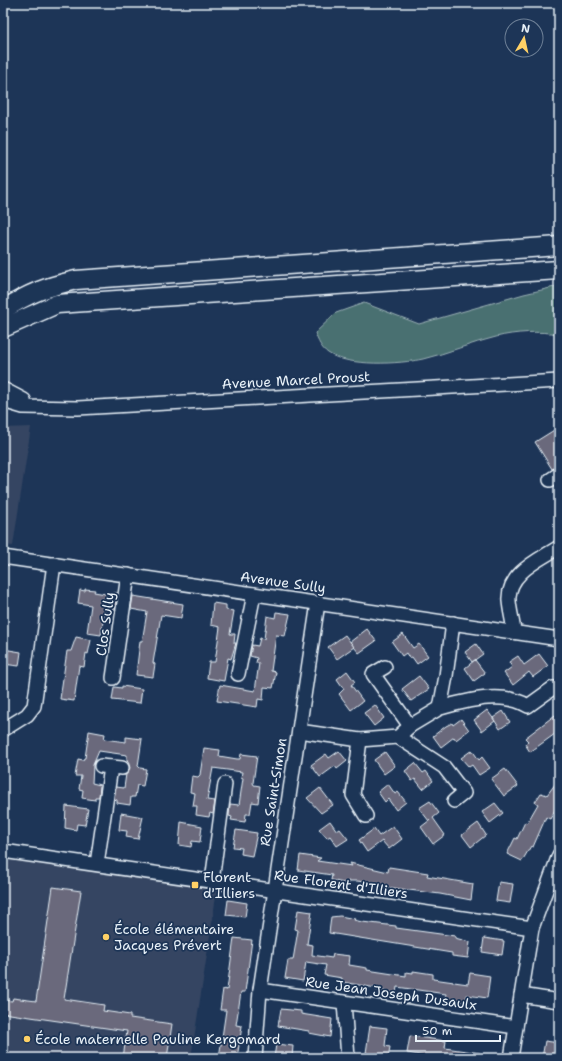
<svg xmlns="http://www.w3.org/2000/svg" width="562" height="1061" viewBox="0 0 562 1061" font-family="'Shantell Sans',sans-serif">
<rect width="100%" height="100%" fill="#1d3557"/>
<filter id="ink" filterUnits="userSpaceOnUse"><feTurbulence type="fractalNoise" baseFrequency=".025" numOctaves="2"/><feDisplacementMap in="SourceGraphic" scale="8" xChannelSelector="R" yChannelSelector="G"/><feConvolveMatrix kernelMatrix="1 2 1 2 8 2 1 2 1" color-interpolation-filters="sRGB"/></filter>
<g filter="url(#ink)">
<g fill="#344562">
<path d="M31,427L13,546L3,545V428Z"/>
<path d="M3,858L217,890L191,1058H3Z"/>
</g>
<path fill="#4a6f71" stroke="#99b0b4" d="M559,286V334C540,331 515,332 496,337C471,343 448,353 423,359C400,364 348,367 328,353C321,348 318,341 315,333L336,313L364,303L419,324L524,294Z"/>
<g fill="#6a697b" stroke="#e8f1f8">
<path d="M559,427V466L552,469L535,442Z"/>
<path d="M85,589L95,590L94,592L112,595L113,593H117L115,609L105,608L101,635L87,633L91,605L78,603L80,590L85,591Z"/>
<path d="M133,596L183,604L181,618L161,615L153,663L155,664L153,677L136,675L140,641H142L143,636L147,612L131,609Z"/>
<path d="M213,603L226,605V610L234,611L230,634H235L234,643H236L231,659L228,658L224,681L207,678L209,662H215L220,627L211,625Z"/>
<path d="M276,612L290,614L285,636L276,635L271,671L276,672L273,688L264,687L263,700L258,699L257,707L217,701L220,685L255,691L259,663H256L257,658L250,656L252,645L258,646L260,638L264,639L267,616L275,618Z"/>
<path d="M367,629L376,641L359,653L350,642Z"/>
<path d="M403,634L413,648L419,644L428,656L417,664L412,657L409,658L406,653L402,656L392,642Z"/>
<path d="M345,635L354,647L337,659L328,647Z"/>
<path d="M76,637L91,640L88,654L86,653L84,667L79,666L74,701L60,699L67,651H71Z"/>
<path d="M476,644L483,654L472,662L465,652Z"/>
<path d="M3,649L21,652L19,666L3,664Z"/>
<path d="M539,654L548,666L533,677L529,672L513,685L504,673L512,667L509,662L518,656L524,665Z"/>
<path d="M475,660L485,673L474,681L465,668Z"/>
<path d="M347,671L355,682L351,685L363,701L351,710L339,694L344,689L337,679Z"/>
<path d="M419,676L429,689L411,701L402,689Z"/>
<path d="M122,686L142,689L140,703L112,700L114,687L122,688Z"/>
<path d="M375,705L384,718L374,726L364,713Z"/>
<path d="M487,710L495,721L482,731L474,720Z"/>
<path d="M503,711L510,722L500,729L493,718Z"/>
<path d="M559,712V731L530,752L525,744L528,741L525,738Z"/>
<path d="M461,719L469,730L456,740L454,737L441,747L433,736L446,726L452,723L453,725Z"/>
<path d="M89,731L105,734L104,739L126,742V737L142,739L138,766L140,768L146,769L143,786L137,785L135,797H131L130,805L117,803V800L114,799L116,787L124,788L126,774L130,768L128,761L127,760V755L99,751L93,765L92,783L100,785L99,797H95V800L82,798L83,790L79,789L81,776H75L78,759L83,760L84,758H85Z"/>
<path d="M204,748L220,750L219,756L237,759H240L241,754L257,756L253,783L254,785L260,786L258,803L252,802L250,814H246L245,822L231,820L232,817L229,816L230,804L239,805L243,778L241,777L242,772L213,768L207,800L215,801L213,814L210,813L209,817L196,815L197,806H193L195,793L190,792L192,776L198,777L200,775Z"/>
<path d="M472,750L479,760L482,757L490,768L479,775L472,765L469,767L461,758Z"/>
<path d="M339,751L347,761L337,769L335,766L320,777L311,765L326,754L329,758Z"/>
<path d="M385,752L395,766L384,774L374,760Z"/>
<path d="M415,763L423,773L426,771L433,781L423,789L415,779L412,781L405,771Z"/>
<path d="M505,769L518,786L504,796L491,779Z"/>
<path d="M559,779V803L550,819L546,817L533,847L531,846L522,861L507,854L515,838L517,839L525,822L527,823L538,804L535,802L541,793L547,795Z"/>
<path d="M388,784L395,794L398,792L406,802L396,810L388,799L385,802L378,792Z"/>
<path d="M320,788L333,805L321,813L307,798Z"/>
<path d="M430,801L439,813L433,818L445,835L433,844L421,827L430,820L429,821L419,808Z"/>
<path d="M495,803L503,813L490,823L482,812Z"/>
<path d="M66,806L88,809L85,825L77,824L76,830L65,828Z"/>
<path d="M121,813L143,817L138,839L126,837L127,831L119,830Z"/>
<path d="M330,821L337,831L340,829L348,839L337,846L330,836L327,838L319,829Z"/>
<path d="M181,822L202,826L200,842L192,841L191,847L179,845Z"/>
<path d="M478,823L486,835L471,847L462,835Z"/>
<path d="M393,826L402,839L389,849L382,841L367,852L359,840L374,829L379,836Z"/>
<path d="M236,830L257,833L252,856L241,854L242,848L233,847Z"/>
<path d="M300,855L321,858L317,861L352,866L350,863L388,872L389,867L428,873L427,876L473,884L471,900L440,894L378,886V884L357,881H349V884L339,882L331,880L332,875L298,870Z"/>
<path d="M499,882L513,884L510,903L496,901Z"/>
<path d="M53,887L81,891L64,999L104,1005L103,1011L130,1015V1018L172,1024L167,1058H123L127,1031L3,1013V1000L12,1001L13,998L36,1001Z"/>
<path d="M228,900L247,903L245,917L226,915Z"/>
<path d="M298,910L312,912L307,944L313,945L312,955L332,958L333,954L350,956L349,965L367,968V970L406,976V972L413,973V971L433,974V979L468,984L470,973L490,976L487,998L467,995L466,1002L445,999L446,994L397,987L396,993L376,990V988L342,982V978L324,975L326,965L306,962L303,981L285,978L288,960H293L298,930L295,929Z"/>
<path d="M340,916L355,919L354,920L362,922L396,926V928L455,936V938L470,942L468,958L452,956V953L329,933L331,917Z"/>
<path d="M234,938L252,940L245,992H241L236,1025L242,1026L237,1058H219L226,1010H220L223,989L227,990Z"/>
<path d="M484,938L504,941L502,955L482,952Z"/>
<path d="M281,1009L301,1011V1014L332,1019L330,1037L309,1033V1031L278,1026Z"/>
<path d="M370,1026L387,1028L385,1046L390,1047L388,1058H371V1054L366,1053Z"/>
<path d="M410,1036L446,1041L445,1048L480,1053L479,1058H441L407,1053Z"/>
<path d="M545,1041L559,1043V1058H542Z"/>
<path d="M276,1044L293,1046L292,1058H274Z"/>
</g>
<g fill="none" stroke-linecap="round" stroke-linejoin="round">
<defs>
<g id="minor">
<path d="M3,389L24,400"/>
<path d="M3,401L23,407L78,408L559,381"/>
<path d="M550,480L559,474"/>
<path d="M3,557L559,639"/>
<path d="M514,632C513,622 510,612 509,601C507,573 539,560 559,547"/>
<path d="M385,667L373,674L410,726"/>
<path d="M238,674L254,594"/>
<path d="M113,678L128,575"/>
<path d="M440,708C467,701 502,690 528,706L553,688"/>
<path d="M3,730L27,715L34,706L54,564"/>
<path d="M299,731L360,740L398,737L410,726L440,708L446,676L453,623"/>
<path d="M398,737L444,767L464,793L454,801"/>
<path d="M360,740L353,795L366,816"/>
<path d="M101,766L122,768"/>
<path d="M3,851L532,928"/>
<path d="M97,864L111,767"/>
<path d="M212,881L225,784"/>
<path d="M260,990L516,1027"/>
<path d="M521,995L559,1001"/>
<path d="M344,1002L348,1058"/>
<path d="M255,1058L260,990L318,603"/>
<path d="M511,1058L532,928L559,855"/>
</g>
<g id="secondary">
<path d="M3,310C29,293 46,287 76,280L559,246"/>
<path d="M3,328L57,304L559,270"/>
</g>
</defs>
<use href="#minor" stroke="#e8f1f8" stroke-width="16"/>
<use href="#secondary" stroke="#e8f1f8" stroke-width="21"/>
<use href="#minor" stroke="#1d3557" stroke-width="13"/>
<use href="#secondary" stroke="#1d3557" stroke-width="18"/>
</g>
</g>
<g fill="#ffd166" stroke="#1d3557" stroke-width="1.5">
<rect x="191" y="881" width="8" height="8" rx="2"/>
<circle cx="106" cy="937" r="4"/>
<circle cx="27" cy="1039" r="4"/>
</g>
<g text-anchor="middle" dominant-baseline="central" stroke-width="3.5" stroke-linejoin="round" paint-order="stroke">
<g font-size="14" fill="#e8f1f8" stroke="#1d3557">
<text transform="translate(296 380) rotate(-3)">Avenue Marcel Proust</text>
<text transform="translate(283 582) rotate(8)">Avenue Sully</text>
<text transform="translate(105 624) rotate(-82)">Clos Sully</text>
<text transform="translate(273 792) rotate(-81)">Rue Saint-Simon</text>
<text transform="translate(341 884) rotate(8)">Rue Florent d'Illiers</text>
<text transform="translate(391 993) rotate(8)">Rue Jean Joseph Dusaulx</text>
</g>
<g font-size="14" fill="#e8f1f8" stroke="#1d3557" text-anchor="start">
<text x="203" y="877">Florent<tspan x="203" dy="16">d'Illiers</tspan></text>
<text x="114" y="929">École élémentaire<tspan x="114" dy="16">Jacques Prévert</tspan></text>
<text x="35" y="1039">École maternelle Pauline Kergomard</text>
</g>
</g>
<rect width="562" height="1061" fill="none" stroke="#1d3557" stroke-width="16"/>
<rect x="8" y="8" width="546" height="1045" fill="none" stroke="#e8f1f8" stroke-width="1.5" filter="url(#ink)"/>
<g transform="translate(524 38) rotate(9)"><circle r="19" fill="#1d3557" stroke="#6e8097"/>
<path d="M0-3L7 15L0 10L-7 15Z" fill="#ffd166"/>
<text y="-6" font-size="11" font-weight="bold" text-anchor="middle" fill="#e8f1f8">N</text>
</g>
<path d="M416 1035v6h84v-6" fill="none" stroke="#e8f1f8" stroke-width="2"/>
<text x="422" y="1035" font-size="12" fill="#e8f1f8" stroke="#1d3557" stroke-width="3" paint-order="stroke">50 m</text>
</svg>
